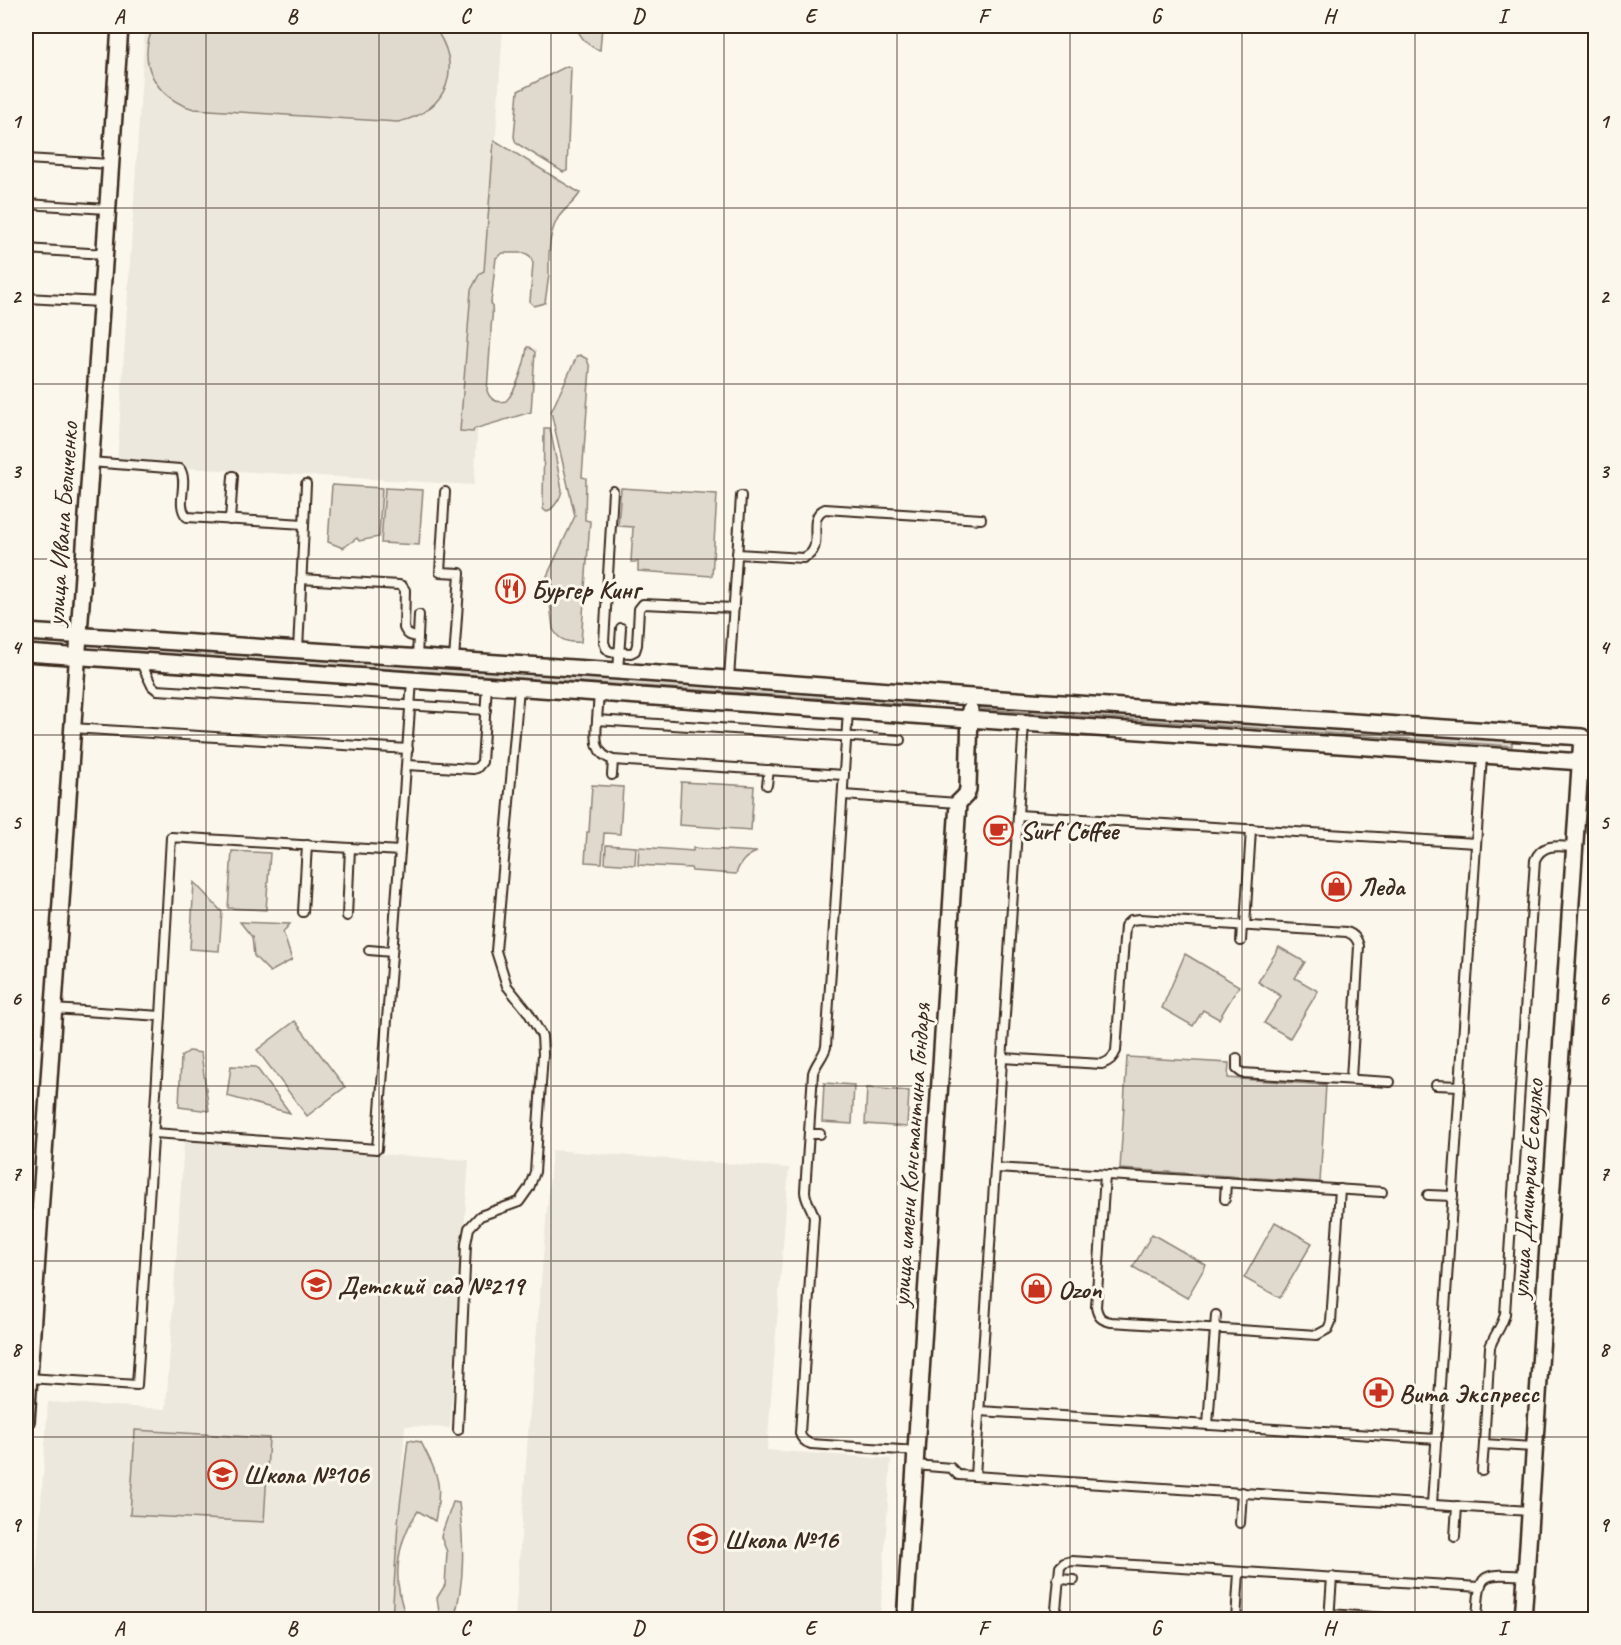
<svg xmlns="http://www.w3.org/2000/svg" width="1621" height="1645" viewBox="0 0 1621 1645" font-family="Caveat,sans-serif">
<rect width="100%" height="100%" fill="#fbf7ec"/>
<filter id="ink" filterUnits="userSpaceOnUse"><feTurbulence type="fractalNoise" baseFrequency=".0167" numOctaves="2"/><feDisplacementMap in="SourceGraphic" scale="12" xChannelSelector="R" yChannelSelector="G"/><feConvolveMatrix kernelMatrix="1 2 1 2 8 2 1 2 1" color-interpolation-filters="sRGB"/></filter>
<g filter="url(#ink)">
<g fill="#ede8dd">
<path d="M145,26H503L474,485L117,464Z"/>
<path d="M184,1141L469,1160L450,1428L405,1426L392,1619L33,1620L48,1402L166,1409Z"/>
<path d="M552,1150L789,1168L767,1450L891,1459L880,1619H515L528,1435Z"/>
</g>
<g fill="#dfd9ce" stroke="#8d8276" stroke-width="1.5">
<path d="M154,26H433C465,66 448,112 398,122L194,109C155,98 136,62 154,26Z"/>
<path d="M577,26H602L600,50C590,48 578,36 577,26Z"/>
<path d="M567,66L571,68L567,171L563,172L516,143L514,137L518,91Z"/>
<path d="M494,140L580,193C573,205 560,211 556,222C548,238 549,257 549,274C548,284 546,294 545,303L534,306L530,302L533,263L530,256L525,253H503L496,258L491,302C495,312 490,323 491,334L487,391C490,400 497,403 506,401C517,390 525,363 527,347H529L535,352L531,412L474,429L473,432L460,431L471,290L480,273L484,271Z"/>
<path d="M580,355L587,359L590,368L582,477L586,478L585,520L590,521L581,642C569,643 559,641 553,629L547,576L575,516L551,412L577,356Z"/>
<path d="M544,428H550L562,490C561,498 554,508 547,512L543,509V504Z"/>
<path d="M332,485L382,488L379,537L359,541L357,538L343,548L328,542Z"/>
<path d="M385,488L423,490L419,545L381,543Z"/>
<path d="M621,488L717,494L712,576L638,571V562H631L633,527L618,526Z"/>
<path d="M109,644L918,699L917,705L108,650Z"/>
<path d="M982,703L1512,740V746L981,709Z"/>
<path d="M681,782L754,786L751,830L679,825Z"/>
<path d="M592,785L623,787L620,834L604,833L602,863L585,862L587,832H589Z"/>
<path d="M606,845L636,847L635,865L605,863Z"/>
<path d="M639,847L693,851V848L757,852C746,856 740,862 736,874L692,871L691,868L638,865Z"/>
<path d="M232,851L270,853L266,910L228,908Z"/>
<path d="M194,882L222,912L219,951L190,949Z"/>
<path d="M240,922L290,924L283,932L292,960L270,972L254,956L252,937Z"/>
<path d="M1279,947L1305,962L1295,978L1318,991L1290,1038L1264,1023L1281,996L1258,982Z"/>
<path d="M1185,954L1239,986L1219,1019L1203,1010L1193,1026L1162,1008Z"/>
<path d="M295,1021L345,1087L307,1116L257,1050Z"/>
<path d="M189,1051L201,1053L209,1111L179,1107L181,1057Z"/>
<path d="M1127,1057L1229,1063L1228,1078L1326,1085L1320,1182L1120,1169Z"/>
<path d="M231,1066L256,1067L290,1113L227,1096Z"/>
<path d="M824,1083L854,1085L852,1124L822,1122Z"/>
<path d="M867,1088L909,1091L907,1127L865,1124Z"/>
<path d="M1275,1222L1312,1243L1280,1298L1244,1278Z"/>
<path d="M1152,1234L1206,1265L1187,1298L1133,1267Z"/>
<path d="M135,1430L269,1438L264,1522L130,1515Z"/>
<path d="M408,1440L421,1442C438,1476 443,1482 435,1521L418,1511C395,1544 392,1583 407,1619H392L398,1522Z"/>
<path d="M453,1502L459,1503C464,1543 465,1581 454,1619H440L437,1598L445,1585L447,1552L441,1537L442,1533Z"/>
</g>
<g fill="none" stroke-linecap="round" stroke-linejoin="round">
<defs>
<g id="lane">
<path d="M26,159L110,164"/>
<path d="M26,204L107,209"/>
<path d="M26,249L104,254"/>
<path d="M26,298L101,302"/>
<path d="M90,462L180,469C189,483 175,504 187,517L304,524"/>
<path d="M613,491L604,642L606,648L610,652L631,653L635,651L637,645L639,609L643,604L734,608"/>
<path d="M445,492L440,572L460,573L454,660"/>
<path d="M230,520L233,476"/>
<path d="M737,554L803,558C828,549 804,518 825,509L981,519"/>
<path d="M301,579L399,585L402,586L405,590L404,628C407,635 410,636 418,637"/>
<path d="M298,650L306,484"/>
<path d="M417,658L419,615"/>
<path d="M140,661L152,686L157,690L486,710"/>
<path d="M618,671L621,628"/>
<path d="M729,679L741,496"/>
<path d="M599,693L597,720L900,740"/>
<path d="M848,711L826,1047C823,1057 816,1063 813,1073L805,1191C805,1201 812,1207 814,1217L800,1433C801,1439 805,1442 811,1444L916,1451"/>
<path d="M597,720C596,738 593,753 613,760L844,775"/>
<path d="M72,728L408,749"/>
<path d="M407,765L473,769L477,768L482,762L487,685"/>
<path d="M612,775L613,760"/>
<path d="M767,785L769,770"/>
<path d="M843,795L958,803"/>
<path d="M1018,815L1476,843"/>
<path d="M303,912L307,845"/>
<path d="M347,916L350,848"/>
<path d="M1245,926L1251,829"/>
<path d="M1241,941L1242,925"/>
<path d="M369,950L392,952"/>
<path d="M53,1009L161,1016"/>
<path d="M1002,1058L1102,1064C1110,1061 1113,1058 1116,1051L1125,926L1131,920L1140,919L1347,932C1354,935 1357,938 1359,946L1351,1079"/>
<path d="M1237,1058V1069L1242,1073L1390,1082"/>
<path d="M1436,1085L1460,1086"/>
<path d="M154,1133L377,1149L400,851"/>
<path d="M809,1134H820"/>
<path d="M995,1168L1382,1192"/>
<path d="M1105,1175L1096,1307C1098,1317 1101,1320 1111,1322L1317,1335L1328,1329L1331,1322L1340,1189"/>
<path d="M1428,1195L1453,1196"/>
<path d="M1225,1199L1226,1182"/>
<path d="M28,1378L137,1385L161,1016L171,837L400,851L412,680"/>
<path d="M979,1411L1437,1439"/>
<path d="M1208,1425L1216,1315"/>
<path d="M458,1430L466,1244L469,1228L480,1216L519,1202L529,1188L535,1172L543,1054L542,1036L528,1012L507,986L496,951L519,688"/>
<path d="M1534,1447L1484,1444L1490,1347C1494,1335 1502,1327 1505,1314L1535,860C1542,843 1558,846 1574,847"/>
<path d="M915,1465L951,1468L958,1475L1530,1511"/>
<path d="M1482,1471L1484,1444"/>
<path d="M975,1476L1024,723"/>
<path d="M1432,1504L1482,756"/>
<path d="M1240,1523L1242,1492"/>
<path d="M1455,1537L1457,1506"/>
<path d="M1058,1579L1074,1580"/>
<path d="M1329,1614L1416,1620"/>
<path d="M1055,1620L1060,1567L1064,1563L1072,1561L1479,1587"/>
<path d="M1236,1620L1239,1572"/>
<path d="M1329,1620L1332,1577"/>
<path d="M1477,1620C1480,1572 1478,1573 1526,1576"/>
</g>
<g id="street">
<path d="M26,632L618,671L971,697L1582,737L1523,1620"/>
<path d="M26,653L1596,763"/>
<path d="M26,1421L120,26"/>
<path d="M905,1620L958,803L966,795L968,789L970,710"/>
</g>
</defs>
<use href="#lane" stroke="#3b2a1e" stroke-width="12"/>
<use href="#street" stroke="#3b2a1e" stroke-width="20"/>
<use href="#lane" stroke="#fbf7ec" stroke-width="8"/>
<use href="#street" stroke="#fbf7ec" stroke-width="15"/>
</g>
</g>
<path fill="none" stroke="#3b2a1e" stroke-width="1.5" stroke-opacity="0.55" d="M206,26V1620M379,26V1620M551,26V1620M724,26V1620M897,26V1620M1070,26V1620M1242,26V1620M1415,26V1620M26,208H1596M26,384H1596M26,559H1596M26,735H1596M26,910H1596M26,1086H1596M26,1261H1596M26,1437H1596"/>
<defs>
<symbol id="restaurant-ring" viewBox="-11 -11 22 22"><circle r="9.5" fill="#fbf7ec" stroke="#c8321e" stroke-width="1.5"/><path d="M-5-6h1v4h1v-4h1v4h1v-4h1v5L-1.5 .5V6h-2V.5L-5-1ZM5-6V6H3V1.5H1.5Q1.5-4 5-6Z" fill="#c8321e"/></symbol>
<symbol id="cafe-ring" viewBox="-11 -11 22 22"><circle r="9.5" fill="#fbf7ec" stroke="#c8321e" stroke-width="1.5"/><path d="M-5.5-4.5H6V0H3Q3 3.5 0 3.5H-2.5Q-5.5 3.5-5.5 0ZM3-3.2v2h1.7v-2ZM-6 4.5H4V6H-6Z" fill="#c8321e"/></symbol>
<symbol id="shop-ring" viewBox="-11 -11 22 22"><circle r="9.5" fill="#fbf7ec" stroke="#c8321e" stroke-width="1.5"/><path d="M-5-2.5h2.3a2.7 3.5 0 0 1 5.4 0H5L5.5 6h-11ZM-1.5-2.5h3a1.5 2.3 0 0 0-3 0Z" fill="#c8321e"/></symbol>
<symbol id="school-ring" viewBox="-11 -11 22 22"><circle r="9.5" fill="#fbf7ec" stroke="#c8321e" stroke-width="1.5"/><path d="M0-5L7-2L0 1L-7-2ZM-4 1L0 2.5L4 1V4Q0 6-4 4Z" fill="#c8321e"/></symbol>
<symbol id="pharmacy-ring" viewBox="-11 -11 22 22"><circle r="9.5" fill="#fbf7ec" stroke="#c8321e" stroke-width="1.5"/><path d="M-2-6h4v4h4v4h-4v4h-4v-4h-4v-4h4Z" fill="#c8321e"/></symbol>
</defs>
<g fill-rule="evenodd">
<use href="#restaurant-ring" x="494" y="572" width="33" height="33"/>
<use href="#cafe-ring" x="982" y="814" width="33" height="33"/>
<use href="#shop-ring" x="1320" y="870" width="33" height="33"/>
<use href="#school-ring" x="300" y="1268" width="33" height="33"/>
<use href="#shop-ring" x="1020" y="1272" width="33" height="33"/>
<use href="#pharmacy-ring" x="1362" y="1376" width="33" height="33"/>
<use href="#school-ring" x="206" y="1458" width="33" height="33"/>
<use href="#school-ring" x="686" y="1522" width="33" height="33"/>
</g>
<g text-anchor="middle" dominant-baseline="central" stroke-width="6" stroke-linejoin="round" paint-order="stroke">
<g font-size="26" fill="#3b2a1e" stroke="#fbf7ec">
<text transform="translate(62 524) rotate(-86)">улица Ивана Беличенко</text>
<text transform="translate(911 1155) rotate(-86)">улица имени Константина Гондаря</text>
<text transform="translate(1527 1189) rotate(-86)">улица Дмитрия Есаулко</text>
</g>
<g font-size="26" font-weight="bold" fill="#3b2a1e" stroke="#fbf7ec" text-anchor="start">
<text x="531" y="589">Бургер Кинг</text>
<text x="1020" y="830">Surf Coffee</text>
<text x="1358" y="886">Леда</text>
<text x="338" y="1285">Детский сад №219</text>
<text x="1058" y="1289">Ozon</text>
<text x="1399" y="1393">Вита Экспресс</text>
<text x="243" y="1474">Школа №106</text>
<text x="724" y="1539">Школа №16</text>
</g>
</g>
<rect width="1621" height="1645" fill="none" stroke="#fbf7ec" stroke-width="66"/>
<rect x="33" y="33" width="1555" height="1579" fill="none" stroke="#3b2a1e" stroke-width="2"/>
<g font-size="20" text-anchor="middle" font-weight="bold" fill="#3b2a1e">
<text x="119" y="23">A</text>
<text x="292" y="23">B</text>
<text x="465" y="23">C</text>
<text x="638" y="23">D</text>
<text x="810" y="23">E</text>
<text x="983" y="23">F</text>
<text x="1156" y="23">G</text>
<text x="1329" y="23">H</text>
<text x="1502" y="23">I</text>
<text x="16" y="128">1</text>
<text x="1604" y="128">1</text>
<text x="16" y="303">2</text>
<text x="1604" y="303">2</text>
<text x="16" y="478">3</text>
<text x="1604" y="478">3</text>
<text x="16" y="654">4</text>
<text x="1604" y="654">4</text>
<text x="16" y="829">5</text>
<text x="1604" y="829">5</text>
<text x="16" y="1005">6</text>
<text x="1604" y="1005">6</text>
<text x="16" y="1180">7</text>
<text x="1604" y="1180">7</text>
<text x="16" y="1356">8</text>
<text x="1604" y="1356">8</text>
<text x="16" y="1531">9</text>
<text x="1604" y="1531">9</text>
<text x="119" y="1635">A</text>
<text x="292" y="1635">B</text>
<text x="465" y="1635">C</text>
<text x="638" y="1635">D</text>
<text x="810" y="1635">E</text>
<text x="983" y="1635">F</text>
<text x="1156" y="1635">G</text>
<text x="1329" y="1635">H</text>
<text x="1502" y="1635">I</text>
</g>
</svg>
